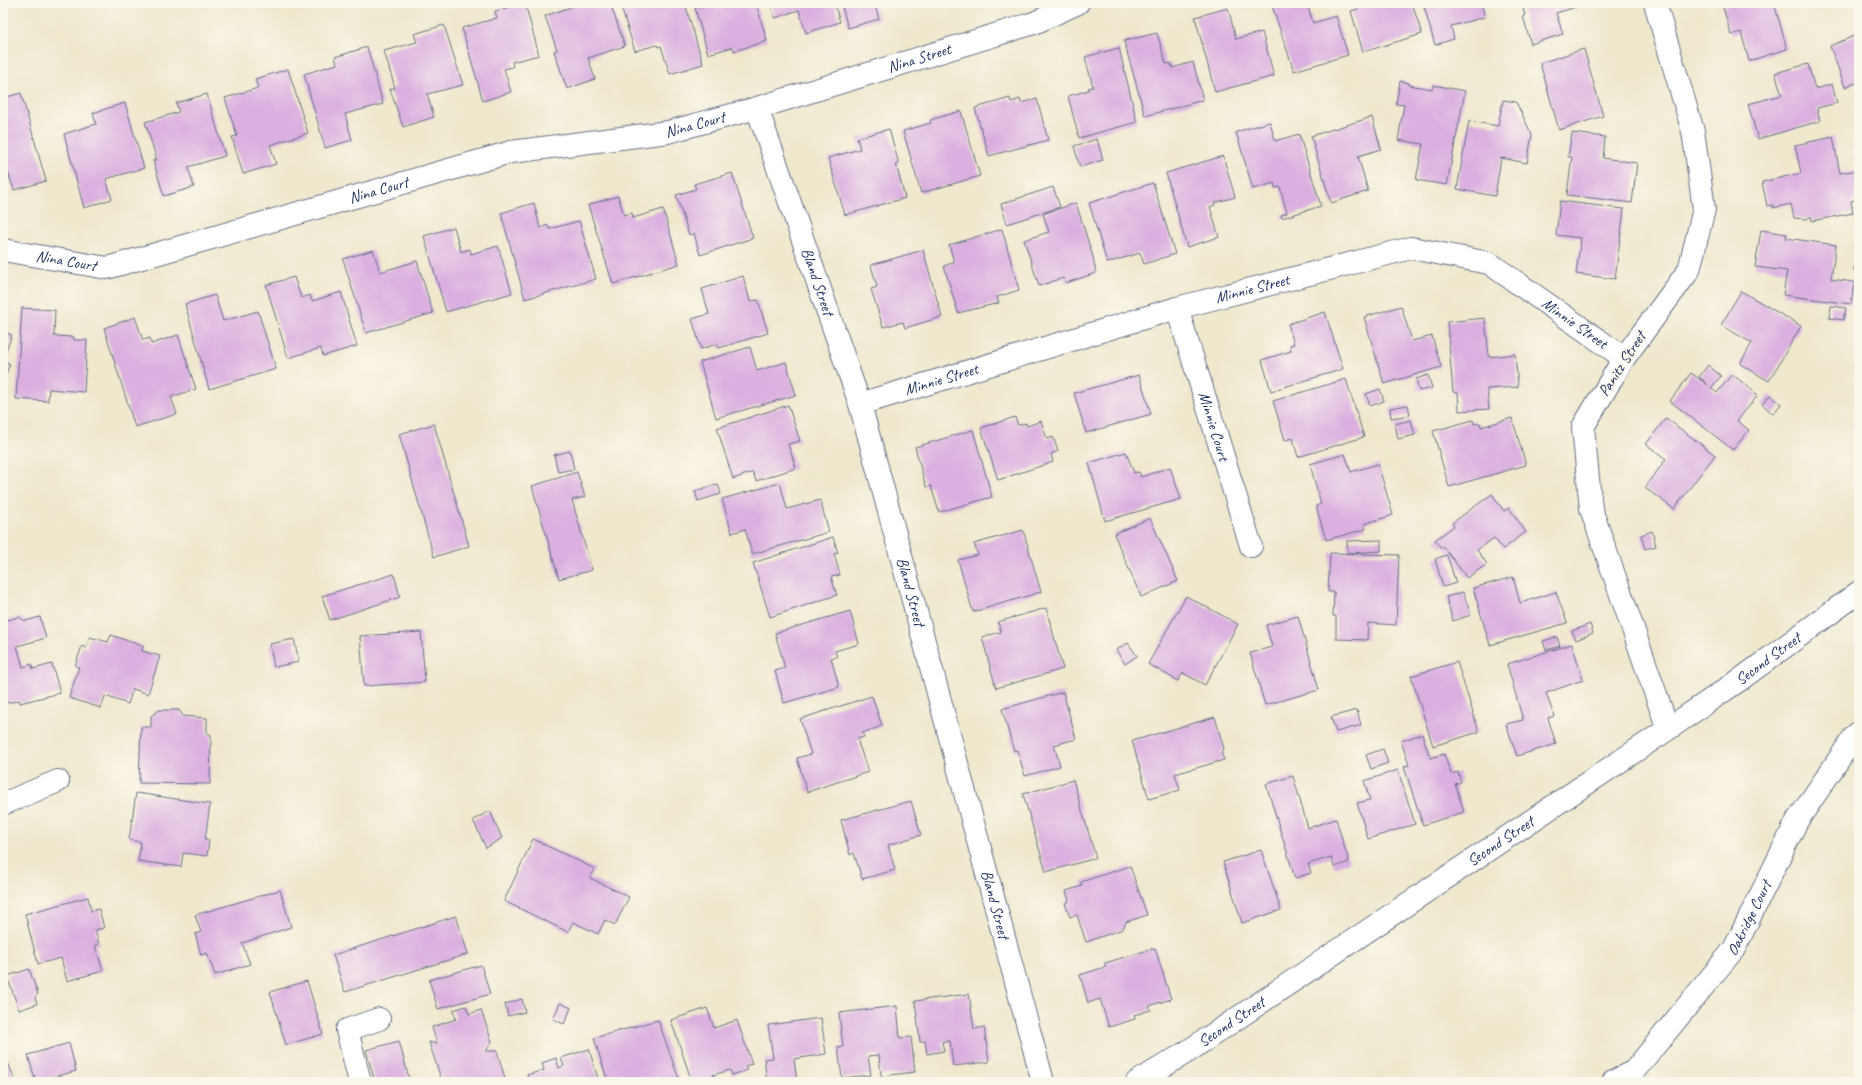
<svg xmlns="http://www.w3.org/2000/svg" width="1862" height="1085" viewBox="0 0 1862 1085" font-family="Caveat,sans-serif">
<rect width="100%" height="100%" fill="#fbf7ec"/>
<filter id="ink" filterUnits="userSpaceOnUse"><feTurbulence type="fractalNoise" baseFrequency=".025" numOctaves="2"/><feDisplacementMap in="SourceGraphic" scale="8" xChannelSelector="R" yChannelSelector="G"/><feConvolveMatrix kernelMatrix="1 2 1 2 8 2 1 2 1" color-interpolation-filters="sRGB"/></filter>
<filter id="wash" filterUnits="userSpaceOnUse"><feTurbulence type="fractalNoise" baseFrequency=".012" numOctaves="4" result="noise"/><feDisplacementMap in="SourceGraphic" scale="16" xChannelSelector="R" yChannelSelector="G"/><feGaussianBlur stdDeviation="0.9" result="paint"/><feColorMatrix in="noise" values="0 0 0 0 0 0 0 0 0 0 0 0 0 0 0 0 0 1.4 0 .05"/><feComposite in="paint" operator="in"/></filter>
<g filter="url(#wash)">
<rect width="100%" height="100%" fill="#efe8cd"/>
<g id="blocks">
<g fill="#dbb0e0">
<path d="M525,3L539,55L512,62L513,67L504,69L511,92L483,101L462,28L497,18L495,11Z"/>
<path d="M579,3H610L625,46L588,58L595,79L567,89L554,51L557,50L545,16L579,4Z"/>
<path d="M636,3H685L703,64L670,74L661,46L658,47L657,45L635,51L621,7Z"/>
<path d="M713,3H756L767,41L734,51L733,47L708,54L695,8Z"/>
<path d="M770,3H834L840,22L806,33L799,10L775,18Z"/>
<path d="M841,3H874L879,19L848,28Z"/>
<path d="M1271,3H1307L1313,23L1336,16L1348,55L1294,71Z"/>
<path d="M1378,3H1412L1422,34L1363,52L1351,11Z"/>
<path d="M1423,3H1481L1485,17L1451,26L1454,39L1435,45Z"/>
<path d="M1521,3H1589L1556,13L1563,34L1531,44L1523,16L1525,15Z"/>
<path d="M1735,3H1774L1787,49L1749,61L1741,32L1731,35L1723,7Z"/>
<path d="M1228,8L1236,39L1262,32L1274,76L1215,92L1195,17Z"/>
<path d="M444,25L463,85L427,94L434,117L403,127L390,89L395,88L384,51L417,42L414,34Z"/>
<path d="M1157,33L1166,64L1171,63L1172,68L1193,62L1203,100L1145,116L1124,41Z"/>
<path d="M1859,34V82L1845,87L1830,46Z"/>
<path d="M367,47L383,104L345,114L352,140L325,148L304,74L337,64L335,57Z"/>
<path d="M1119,48L1137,122L1079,138L1068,96L1089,90L1088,88L1093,87L1085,57Z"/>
<path d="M1584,49L1603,116L1559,130L1540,63Z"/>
<path d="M1808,64L1815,89L1832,84L1837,103L1817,108L1820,121L1758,139L1748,104L1782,95L1775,73Z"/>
<path d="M288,69L308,133L270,145L276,164L243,174L232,137L237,136L225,98L258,88L255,79Z"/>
<path d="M1400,81L1409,83V85L1432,89L1433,85L1465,91L1447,185L1416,180L1423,144L1398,140L1404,105L1396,104Z"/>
<path d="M21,93L46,181L14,190L6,166L3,167V98Z"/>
<path d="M207,94L225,156L188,167L194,187L164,196L153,160H157L145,122L179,112L176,103Z"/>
<path d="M1010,98L1011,102L1020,99L1021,103L1037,99L1048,140L989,156L975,108Z"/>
<path d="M1503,100L1516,102L1532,135L1527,163L1501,158L1495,196L1457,189L1469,121L1498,126Z"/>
<path d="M125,103L144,168L106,179L112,199L84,208L64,134L96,124L93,113Z"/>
<path d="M961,111L980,176L921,193L903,131L931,123L930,120Z"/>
<path d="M1372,117L1381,149L1358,156L1368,191L1331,203L1311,136Z"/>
<path d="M1270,122L1275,141L1299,134L1321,206L1282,218L1281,215L1287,213L1280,187L1275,188L1274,183L1253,189L1236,132Z"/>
<path d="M889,129L899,164H896L905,198L845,215L828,158L860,149L857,138Z"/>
<path d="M1572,133L1605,137L1603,158L1637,163L1632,203L1567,195L1572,157H1568Z"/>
<path d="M1833,137L1840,173L1859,170V199L1851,201L1853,213L1812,221L1811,216L1807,219L1794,218L1791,204L1773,208V205L1767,206L1762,182L1801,173L1795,145Z"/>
<path d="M1097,139L1103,160L1080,167L1074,146Z"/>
<path d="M1223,156L1235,197L1214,203L1215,205L1210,207L1219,237L1187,247L1166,173Z"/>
<path d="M732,173L753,238L700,255L694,233L689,235L676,195L696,189L694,184Z"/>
<path d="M1153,183L1175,254L1144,264L1140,253L1107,263L1089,203Z"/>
<path d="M1053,187L1060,207L1007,224L1001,204Z"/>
<path d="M618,196L624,215L632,213L633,218L663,209L679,264L613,284L588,205Z"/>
<path d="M1560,201L1624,209L1615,279L1576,274L1581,238L1556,235Z"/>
<path d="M534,203L540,228L548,225L549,229L579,221L596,279L525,299L501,213Z"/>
<path d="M1076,203L1093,257L1096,273L1066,283L1063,278L1039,286L1024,240L1049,232L1043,214Z"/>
<path d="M454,227L461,252L470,249L471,254L498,246L512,293L446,312L424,236Z"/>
<path d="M1002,229L1019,290L997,297L999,303L958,313L944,266L954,262L949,245Z"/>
<path d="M1761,230L1787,234L1786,238L1836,245L1831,279L1854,282L1851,304L1783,295L1787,271L1755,267Z"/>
<path d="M373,250L380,272L417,261L433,313L366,333L343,259Z"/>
<path d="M923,250L942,317L905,328L903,322L883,327L871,289L877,287L871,265Z"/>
<path d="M1859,260V273L1853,269Z"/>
<path d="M743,276L750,301L758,300L768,333L719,348L717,344L701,349L692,319L709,314L702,289Z"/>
<path d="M294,277L301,298L310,295L312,301L341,292L357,346L323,356L321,348L288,358L266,285Z"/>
<path d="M1741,291L1801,326L1769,381L1740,364L1752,343L1721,325Z"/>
<path d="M215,295L223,321L258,311L276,369L209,389L185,304Z"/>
<path d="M1401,306L1412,341L1432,336L1441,367L1384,384L1364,317Z"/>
<path d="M1831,306L1846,308L1843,320L1829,318Z"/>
<path d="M22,308L55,310L54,336L74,337V340H87L84,392L49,389L48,401L16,399Z"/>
<path d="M1325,312L1343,369L1271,391L1262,360L1291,351L1290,345L1294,344L1288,324Z"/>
<path d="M135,317L143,340L150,338L151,344L178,335L196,389L171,397L177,414L135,427L104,328Z"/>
<path d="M1485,318L1489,357L1515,354L1518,387L1487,389L1489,409L1459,411L1458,393L1453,392L1447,322Z"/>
<path d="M3,332L12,335L3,358Z"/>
<path d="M750,347L757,371L786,362L796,395L716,418L700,362Z"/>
<path d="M3,361L10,364L3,381Z"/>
<path d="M1708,365L1721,376L1711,388L1717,393L1732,374L1758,395L1737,421L1749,430L1733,450L1670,401L1691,373L1708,385L1699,377Z"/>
<path d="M1139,375L1151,414L1086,433L1074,393Z"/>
<path d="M1428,375L1432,388L1419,391L1416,379Z"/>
<path d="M1346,379L1364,437L1298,457L1293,438L1285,440L1273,401Z"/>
<path d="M1380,389L1384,401L1370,406L1366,394Z"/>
<path d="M1770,395L1781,404L1773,414L1762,404Z"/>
<path d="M788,405L800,441L788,444L796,468L756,481L753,472L733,479L717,428Z"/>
<path d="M1408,405L1410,415L1391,418L1390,408Z"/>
<path d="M1015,417L1018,425L1026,423L1027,426L1041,421L1047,439L1053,437L1058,451L1051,454L1053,462L998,480L981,428Z"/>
<path d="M1512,418L1526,465L1449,487L1433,431L1473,420L1474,424L1480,423L1481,427Z"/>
<path d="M1666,418L1715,455L1674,509L1645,488L1666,459L1646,444Z"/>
<path d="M1411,420L1415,435L1398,439L1395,424Z"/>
<path d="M434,424L469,546L434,557L399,434Z"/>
<path d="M973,430L992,497L939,512L931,486L926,487L915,447Z"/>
<path d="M570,451L574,469L558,472L554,455Z"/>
<path d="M1126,452L1134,473L1139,472L1141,477L1170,467L1181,499L1105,521L1089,463Z"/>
<path d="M1345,454L1351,472L1378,464L1393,515L1364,524L1366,529L1326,540L1316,506L1321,504L1310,464Z"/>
<path d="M577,472L585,497L572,500L592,570L559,579L532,486Z"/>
<path d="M780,483L787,509L820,500L829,532L752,554L745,529L732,533L722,499Z"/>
<path d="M718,484L721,494L698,501L695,491Z"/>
<path d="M1492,494L1504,511L1509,508L1526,532L1503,549L1494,538L1477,550L1487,564L1467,578L1443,546L1441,548L1435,540L1454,526L1452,523Z"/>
<path d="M1150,518L1178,581L1141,597L1114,534Z"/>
<path d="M1023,530L1041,592L973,612L958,560L978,555L974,544Z"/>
<path d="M1652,531L1656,546L1645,549L1641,535Z"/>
<path d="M833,537L838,553L834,554L840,575L831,577L837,595L770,617L753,563Z"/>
<path d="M1381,540V551L1348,553L1347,541Z"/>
<path d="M1330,553L1399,555L1396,625L1368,623L1367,640L1336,639V616H1333L1334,592H1328Z"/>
<path d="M1447,555L1456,583L1443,587L1435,559Z"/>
<path d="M394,574L400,597L330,620L322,596Z"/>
<path d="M1513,577L1520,603L1556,592L1567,623L1490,645L1473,588Z"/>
<path d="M1463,592L1471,615L1453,621L1446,597Z"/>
<path d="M1186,596L1238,624L1205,685L1183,673L1178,681L1148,664Z"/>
<path d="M1046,608L1063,669L996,688L982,637L1001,632L998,622Z"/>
<path d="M850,611L859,644L835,651L837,657L831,658L839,687L784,703L775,671L785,668L775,633Z"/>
<path d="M1298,616L1319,690L1265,705L1250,653L1272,647L1266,625Z"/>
<path d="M19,617L25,621L40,617L46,638L17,646L23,667L32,664L33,669L52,664L60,693L20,703L19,700L8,703L3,699V621Z"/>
<path d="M1590,624L1593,633L1576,640L1572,631Z"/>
<path d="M421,632L425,682L364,686L360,636Z"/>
<path d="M111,635L143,646L142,651L160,656L148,694L133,689L128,704L105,696L101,708L69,698L79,667L75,666L82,646L86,648L90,637L108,642Z"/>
<path d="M1557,637L1560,646L1546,650L1543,641Z"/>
<path d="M294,639L299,662L274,667L270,644Z"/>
<path d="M1128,643L1137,656L1125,664L1116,650Z"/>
<path d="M1572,644L1583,680L1546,693L1554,716L1548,718L1556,744L1517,756L1506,724L1523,720L1507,664Z"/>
<path d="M1457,662L1479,732L1433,746L1411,676Z"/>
<path d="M1063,692L1076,739L1054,745L1060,766L1025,776L1017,750L1014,751L1002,709Z"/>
<path d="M872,696L882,726L862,733L864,737L857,739L868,772L807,792L797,758L811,754L800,719Z"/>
<path d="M159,710H179L183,716L207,718V733L211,735L210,784L139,783L141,727H151V716Z"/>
<path d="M1357,710L1361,725L1336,732L1331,717Z"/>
<path d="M1215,717L1224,749L1221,752L1224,760L1175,774L1180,790L1149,799L1132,741Z"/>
<path d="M1422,734L1430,758L1444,754L1451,774L1458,772L1461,782L1455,784L1464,812L1423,825L1404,767L1409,765L1401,741Z"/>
<path d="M1383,749L1388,763L1371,769L1366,755Z"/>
<path d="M1398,770L1415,824L1368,839L1357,803L1370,800L1364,781Z"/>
<path d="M1293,776L1308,828L1336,819L1349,862L1334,867L1331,857L1308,864L1311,873L1295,878L1266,784Z"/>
<path d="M1073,780L1096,858L1046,872L1023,794Z"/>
<path d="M136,793L210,804L205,840H209L207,856L183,853L181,867L138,861L141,842L129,840Z"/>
<path d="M911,801L921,835L888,845L895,870L862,879L854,853L850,855L841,820Z"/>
<path d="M490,811L502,838L486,848L473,820Z"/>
<path d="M533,839L595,869L590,878L629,897L615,925L605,920L598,934L573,922L568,932L504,901Z"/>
<path d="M1261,850L1281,910L1242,923L1223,862Z"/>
<path d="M1130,866L1147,915L1126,922L1123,929L1086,942L1077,915L1070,917L1065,903L1069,901L1066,891L1082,886L1081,882Z"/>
<path d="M280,890L291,927L242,943L250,964L215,975L207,953L201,955L195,934L201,932L195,915Z"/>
<path d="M88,897L91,911L99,909L104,928L95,930L99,944L95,945L103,971L67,981L61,958L38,964L25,914Z"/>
<path d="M456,916L468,954L345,992L333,955Z"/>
<path d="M1155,948L1171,999L1149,1006L1151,1010L1134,1015L1135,1019L1109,1027L1100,999L1088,1003L1080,975L1105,967V963Z"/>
<path d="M481,965L490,994L438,1009L429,980Z"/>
<path d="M29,969L38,994L35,997L37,1004L19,1010L7,976Z"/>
<path d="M307,981L323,1034L286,1045L270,992Z"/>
<path d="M969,994L974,1029L984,1027L989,1062L953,1066L950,1041L942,1042L944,1051L927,1054L925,1041L920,1042L915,1001Z"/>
<path d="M522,999L525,1012L508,1016L505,1004Z"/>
<path d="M560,1003L571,1008L564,1024L553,1019Z"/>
<path d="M466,1006L469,1014L481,1010L492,1042L486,1051H497L506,1082H442L429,1042L437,1044L432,1027L456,1019L453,1010Z"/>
<path d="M897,1006L900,1038L911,1037L915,1072L881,1076L879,1055L868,1056L871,1075L842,1078L838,1048L843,1047L839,1013Z"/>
<path d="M707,1008L714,1028L737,1020L752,1064L745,1066L747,1070L732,1075L730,1070L713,1075L715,1082H692L671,1020Z"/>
<path d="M821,1018L826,1054L794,1059L797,1082H767L764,1059L773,1058L768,1025Z"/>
<path d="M658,1020L680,1082H608L594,1038Z"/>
<path d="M399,1041L410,1082H375L366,1050Z"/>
<path d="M69,1043L76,1071L36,1082L28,1055Z"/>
<path d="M589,1049L599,1082H529L527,1075L544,1070L542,1063L556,1058L559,1068L564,1066L561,1058Z"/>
<path d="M3,1051L16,1082H3Z"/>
</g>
</g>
</g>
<g filter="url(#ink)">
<use href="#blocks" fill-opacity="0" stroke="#657085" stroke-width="1"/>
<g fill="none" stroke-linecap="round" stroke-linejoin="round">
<defs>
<g id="minor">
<path d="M1655,3L1693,131L1704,209L1689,270L1624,358L1583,427L1591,509L1668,729"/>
<path id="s1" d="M757,108L860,404L1043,1082"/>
<path id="s2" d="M3,250L107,268L511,152L668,132L757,108L1034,23L1078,3"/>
<path id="s3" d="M1177,308L1251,546"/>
<path id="s4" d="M860,404L1177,308L1411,248L1489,263L1624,358"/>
<path d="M3,804L58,781"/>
<path d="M360,1082L347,1030L379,1019"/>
<path id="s5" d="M1137,1082L1187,1052L1668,729L1741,679L1859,592"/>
<path id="s6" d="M1613,1082L1634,1071L1734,949L1797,821L1854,737L1859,732"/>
</g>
</defs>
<use href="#minor" stroke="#657085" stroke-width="24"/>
<use href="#minor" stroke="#fff" stroke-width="22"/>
</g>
</g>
<g text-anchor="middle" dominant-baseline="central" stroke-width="4" stroke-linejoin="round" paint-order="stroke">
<g font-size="16" fill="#1b2f5e" stroke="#fbf7ec">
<text stroke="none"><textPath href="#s2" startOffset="946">Nina Street</textPath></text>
<text stroke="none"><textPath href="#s2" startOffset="712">Nina Court</textPath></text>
<text stroke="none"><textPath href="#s2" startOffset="388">Nina Court</textPath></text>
<text stroke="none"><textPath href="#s2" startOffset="64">Nina Court</textPath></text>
<text stroke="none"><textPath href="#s1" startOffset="184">Bland Street</textPath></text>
<text stroke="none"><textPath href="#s4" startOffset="409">Minnie Street</textPath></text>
<text stroke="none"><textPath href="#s4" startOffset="757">Minnie Street</textPath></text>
<text transform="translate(1622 364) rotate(-57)">Panitz Street</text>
<text stroke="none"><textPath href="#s4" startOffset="85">Minnie Street</textPath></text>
<text stroke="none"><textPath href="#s3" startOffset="124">Minnie Court</textPath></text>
<text stroke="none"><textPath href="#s1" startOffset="508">Bland Street</textPath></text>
<text stroke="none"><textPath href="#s5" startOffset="760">Second Street</textPath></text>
<text stroke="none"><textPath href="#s5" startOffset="436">Second Street</textPath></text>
<text stroke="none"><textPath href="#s1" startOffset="832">Bland Street</textPath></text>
<text stroke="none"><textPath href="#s6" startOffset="216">Oakridge Court</textPath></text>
<text stroke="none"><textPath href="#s5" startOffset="112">Second Street</textPath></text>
</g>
</g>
<rect width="1862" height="1085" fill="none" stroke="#fbf7ec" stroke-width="16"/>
</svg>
